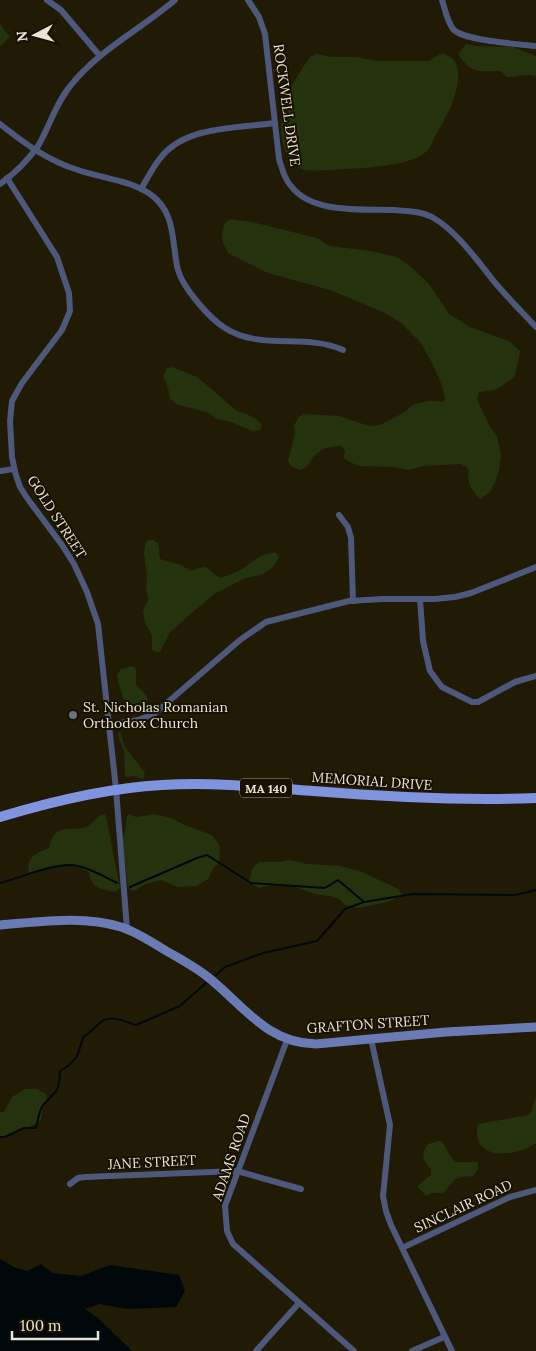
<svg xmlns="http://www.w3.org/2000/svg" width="536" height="1351" viewBox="0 0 536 1351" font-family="Lora,serif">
<rect width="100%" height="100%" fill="#211a05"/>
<g fill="#24330e">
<path d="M0,24L10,37L0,46Z"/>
<path d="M466,44L476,46L513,47L536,56V76C526,73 518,77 507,77L501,71C479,71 472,75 458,54Z"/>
<path d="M442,53C459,59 460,71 457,87C453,105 445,119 436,135C433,140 431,147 426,152C415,162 386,166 372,167C364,168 308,172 304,170C278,159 279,126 284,103C287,91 303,67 310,57L317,54L332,57H356L379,61H429Z"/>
<path d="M230,219L252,222L317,238L329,246L372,251L396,257L409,265L429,284L449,314L470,327L509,341L520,351L515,376L496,390L479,392L477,399L489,425L497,436L501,454L499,470L495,483L490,492L480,499C470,488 467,483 469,469L461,464L424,466L408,470L393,467L360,466L349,462L343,457L345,451L342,446C325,445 314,452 307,467L300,470L292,467L288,461L295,433L294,425L299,417L304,414L339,416L369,426L380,425L403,413L414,404L430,401L444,402L445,397L441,383L431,361L421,343L401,323L385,313L330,290L268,273L228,253L223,243L222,233L224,224Z"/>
<path d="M172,367L197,377L237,411L247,414L259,421L262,425L260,430L252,431L231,422L217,419L209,413L176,404L170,399L168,388L163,376L167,368Z"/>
<path d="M148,540H152L158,543L160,559L181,565L191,571L203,567L208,568L214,574L221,578C229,575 237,572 244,568C255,560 262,552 276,553L279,557L273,567L263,574L243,579L214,594L170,632L160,652H155L152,650V636L145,623L143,611L148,600L146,586L147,577L144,553L145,544Z"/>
<path d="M133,666L136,669V685L146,695L148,699L145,703L126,706L118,682L117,675L121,669Z"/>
<path d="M120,731L125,747L145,773L143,779L133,776L127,777L125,775L124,751L118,736V733Z"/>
<path d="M104,814L106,816L120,888L115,892C99,888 92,889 89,872C66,860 53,867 30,875C24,858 36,853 49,848C55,819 72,834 88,826C94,823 96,816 104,814Z"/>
<path d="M129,814L136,817L155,814L171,818L187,826L212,835L218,843L220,849L219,863L214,867L208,879L197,886L177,887L161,880L146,884L134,891L128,888L122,839L125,832L127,816Z"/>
<path d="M290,860L307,864L340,866L362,872L398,889L403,895L388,902L358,908L345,905L339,899L330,896L315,894L292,886L273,885L259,888L249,882L252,869L259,862H279Z"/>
<path d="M25,1089H37L46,1094L47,1100L42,1109L41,1121L24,1129L0,1137V1112H4L12,1097Z"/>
<path d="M536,1096V1143C516,1158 469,1161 478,1124L528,1115L531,1112Z"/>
<path d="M439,1141L442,1142C447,1148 449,1157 456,1162H478V1170L473,1176L461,1177L454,1180L443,1193H432L426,1196L417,1186L431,1175V1169C423,1161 420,1154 428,1144Z"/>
</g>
<path fill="#00080c" d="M0,1259L14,1267L27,1271L41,1264L53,1273L81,1276L110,1265L179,1275L185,1291L176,1307L128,1309L99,1304L85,1309L98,1318L132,1351H0Z"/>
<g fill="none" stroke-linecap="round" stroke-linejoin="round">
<g stroke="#00080c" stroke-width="2">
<path d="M0,883C20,878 49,865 69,865C85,865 103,876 117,883"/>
<path d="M130,887L197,858L207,855L251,883L325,888L338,880L364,902L413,894L515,895L536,890"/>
<path d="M216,975L225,967L263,953L317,941L345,909L364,902"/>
<path d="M0,1137H5L24,1128H36C38,1121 39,1110 43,1105C57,1089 59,1094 60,1071C77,1061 78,1056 83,1037C90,1033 95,1027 101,1022C111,1014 126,1022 136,1025L180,1006L207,982"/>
</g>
<g stroke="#4d587c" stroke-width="6">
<path d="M47,0L61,10L100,56"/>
<path d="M248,0L259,17L265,34L279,159C282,168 284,179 291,186C312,214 363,209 394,210C407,211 420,211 432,217C457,231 479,263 497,285C510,300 523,313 536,327"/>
<path d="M442,0C445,9 447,21 453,29C463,41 519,44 536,46"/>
<path d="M0,124C24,143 48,161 78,170C101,178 129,180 150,194C177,213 171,242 178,270C183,288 209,318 225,328C260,351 306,333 343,350"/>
<path d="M7,178L57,257L69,293L70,311L62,330L22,383L12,401L10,421L12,457L15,472L20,487L27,498L62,545L74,564L87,592L98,624L116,789L127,929"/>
<path d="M0,184C14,174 28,160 38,146C50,126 55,104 71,85C99,50 141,29 175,0"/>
<path d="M141,189C148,178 153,166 162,156C187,126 238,128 275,123"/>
<path d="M0,471L14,469"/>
<path d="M339,515L348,527L351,538L353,601"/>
<path d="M420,599L423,641L430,671L442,687L472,702H478L515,682L536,676"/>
<path d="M108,725L138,720L154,714L240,640L266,622L349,601L383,599H435L455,597L471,593L536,567"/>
<path d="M371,1039L390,1125L383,1196L386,1211L391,1225L452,1351"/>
<path d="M287,1040L225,1206L227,1231L233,1244L354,1351"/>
<path d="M70,1184L78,1178L85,1177L237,1171L301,1189"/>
<path d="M402,1248L510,1197L536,1190"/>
<path d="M256,1351L299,1303"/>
<path d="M412,1351L444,1337"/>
</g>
<path stroke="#697ab4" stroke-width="9" d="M0,925C39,922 83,915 121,927C137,932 153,943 168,952C182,960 197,968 209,978C245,1007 267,1043 316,1044L446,1032L536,1027"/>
<path stroke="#7e94df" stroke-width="10" d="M0,817C53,801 107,788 162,785C213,782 263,787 313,791C388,797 461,801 536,798"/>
</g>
<circle fill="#6b7280" stroke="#181100" stroke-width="2" cx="73" cy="715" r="5"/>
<g text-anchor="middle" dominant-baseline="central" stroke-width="4" stroke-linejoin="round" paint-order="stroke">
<rect fill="#181100" stroke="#aaa596" stroke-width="1" x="240" y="778.5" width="52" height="19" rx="4"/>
<g font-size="12" font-weight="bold" fill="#e9e4d7">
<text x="266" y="788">MA 140</text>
</g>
<g font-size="14" fill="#e9e4d7" stroke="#181100">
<text transform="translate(287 105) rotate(82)">ROCKWELL DRIVE</text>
<text transform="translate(57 517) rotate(57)">GOLD STREET</text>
<text transform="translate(372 781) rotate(4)">MEMORIAL DRIVE</text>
<text transform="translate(368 1024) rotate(-4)">GRAFTON STREET</text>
<text transform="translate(231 1157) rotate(-71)">ADAMS ROAD</text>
<text transform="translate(152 1162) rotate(-3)">JANE STREET</text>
<text transform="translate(463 1206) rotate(-25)">SINCLAIR ROAD</text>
</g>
<g font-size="14" fill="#e9e4d7" stroke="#181100" text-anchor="start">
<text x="83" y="707">St. Nicholas Romanian<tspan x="83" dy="16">Orthodox Church</tspan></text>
</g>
</g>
<g transform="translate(35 35) rotate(264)" stroke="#181100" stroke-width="4" paint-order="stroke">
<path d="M0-4L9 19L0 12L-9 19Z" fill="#e9e4d7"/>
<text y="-8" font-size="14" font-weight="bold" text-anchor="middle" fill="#e9e4d7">N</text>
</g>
<path d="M12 1331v8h86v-8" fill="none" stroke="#e9e4d7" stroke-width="2.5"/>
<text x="20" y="1331" font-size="15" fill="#e9e4d7" stroke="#181100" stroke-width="4" paint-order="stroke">100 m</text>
</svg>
